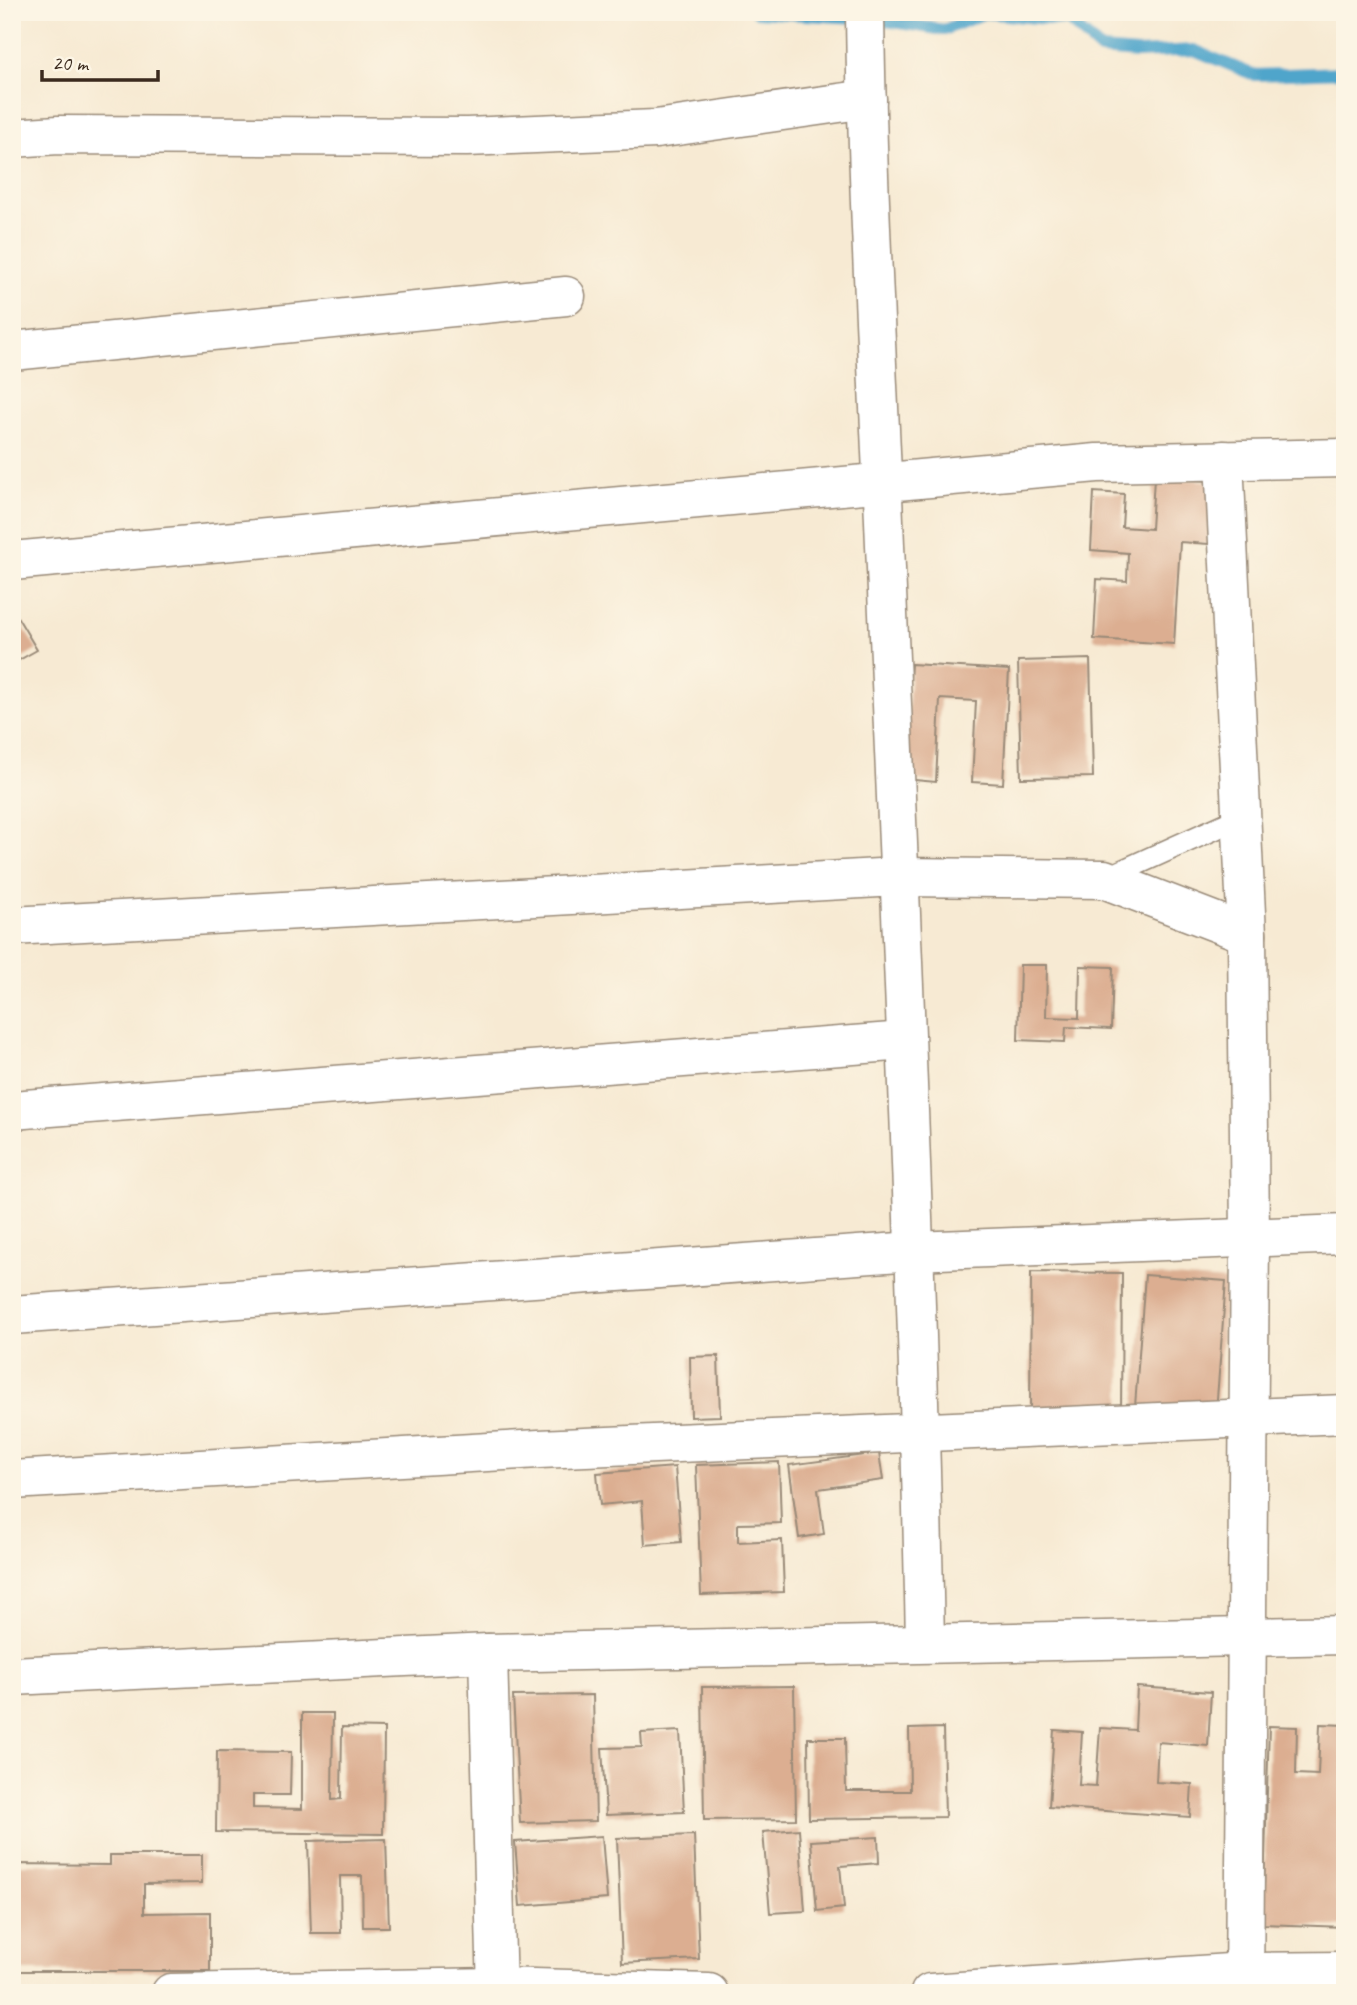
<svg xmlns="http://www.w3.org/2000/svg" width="1357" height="2005" viewBox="0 0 1357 2005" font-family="Caveat,sans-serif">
<rect width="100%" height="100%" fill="#fcf5e5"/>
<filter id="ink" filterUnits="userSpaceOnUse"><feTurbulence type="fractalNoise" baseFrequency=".0143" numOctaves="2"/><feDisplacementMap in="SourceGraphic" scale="14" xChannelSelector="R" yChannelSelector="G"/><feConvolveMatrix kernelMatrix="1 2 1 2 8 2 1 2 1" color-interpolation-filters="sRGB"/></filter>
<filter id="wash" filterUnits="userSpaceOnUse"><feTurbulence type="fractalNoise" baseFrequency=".00686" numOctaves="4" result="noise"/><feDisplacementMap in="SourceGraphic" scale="28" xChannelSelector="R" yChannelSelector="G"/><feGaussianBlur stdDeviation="1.57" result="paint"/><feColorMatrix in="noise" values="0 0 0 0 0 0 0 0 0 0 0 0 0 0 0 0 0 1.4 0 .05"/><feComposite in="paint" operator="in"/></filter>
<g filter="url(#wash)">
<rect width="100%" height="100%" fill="#f7ead3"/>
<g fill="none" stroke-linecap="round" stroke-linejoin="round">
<path stroke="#4fa5cb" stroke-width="12" d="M756,12L874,19L944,30L985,13L1069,21L1101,50L1138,53L1194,50L1254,75L1345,72"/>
</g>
<g id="blocks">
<g fill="#dcae91">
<path d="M12,462H16L14,505H12Z"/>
<path d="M1154,478L1212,481L1209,544L1180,542L1174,644L1094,639L1097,579L1127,581L1128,553L1091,550L1094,492L1124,494L1122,527L1151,529Z"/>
<path d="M12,608L37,650L12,664Z"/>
<path d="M1090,659L1093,777L1021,778L1018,661Z"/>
<path d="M911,664L1009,670L1003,784L972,782L976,701L940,699L936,782L904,779Z"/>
<path d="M1020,965H1047L1046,1017L1079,1018L1080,966L1113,967L1111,1029L1066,1027L1065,1042L1018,1040Z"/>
<path d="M1031,1272L1122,1273L1121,1415L1030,1414Z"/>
<path d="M1145,1275L1226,1281L1216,1412L1135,1406Z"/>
<path d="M718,1356L720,1416L691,1417L690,1357Z"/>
<path d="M879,1453L883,1480L818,1489L824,1534L799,1538L789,1465Z"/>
<path d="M779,1462L781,1523L738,1524V1542L782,1540L784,1592L701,1595L696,1465Z"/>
<path d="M675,1467L681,1542L645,1545L642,1501L600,1505L597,1473Z"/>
<path d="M794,1686L796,1819L704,1820L702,1687Z"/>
<path d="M1137,1687L1211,1692L1208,1746L1158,1742L1156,1782L1192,1784L1190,1817L1049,1807L1054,1730L1082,1732L1079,1785L1096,1786L1100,1728L1135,1730Z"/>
<path d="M593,1695L596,1821L520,1823L513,1696Z"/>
<path d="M302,1713H333L332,1800L341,1799L342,1727L384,1728L383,1834L216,1832L217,1751L291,1752L290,1795H253V1808L302,1809Z"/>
<path d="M1320,1724L1345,1725V1927L1263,1924L1269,1726L1297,1727L1296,1774L1318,1775Z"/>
<path d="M943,1728L945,1817L809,1819L808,1738H845L846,1791H910L909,1729Z"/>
<path d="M680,1731L684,1812L606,1815L602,1748L642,1747L641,1733Z"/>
<path d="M799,1829L805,1911L770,1913L763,1832Z"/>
<path d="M694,1835L699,1959L622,1963L617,1838Z"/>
<path d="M602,1836L607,1899L520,1906L515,1842Z"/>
<path d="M878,1837L879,1863L840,1866L844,1908L817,1911L811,1841Z"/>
<path d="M386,1839L389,1927H363L362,1876H340L341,1933H311L308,1841Z"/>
<path d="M110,1855H202V1883L144,1884V1913L210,1912V1971H17L14,1864L110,1865Z"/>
</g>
</g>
</g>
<g filter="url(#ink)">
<use href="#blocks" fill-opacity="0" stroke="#998a78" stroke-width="2"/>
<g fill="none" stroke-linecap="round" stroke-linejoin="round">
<defs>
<path id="lane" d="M1104,879L1241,817"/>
<g id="street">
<path d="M865,12C867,190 878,367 885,545C901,911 918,1277 925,1643"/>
<path d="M12,138L58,135L467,137L656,129L867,99"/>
<path d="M12,351L566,296"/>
<path d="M1224,460L1247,934L1250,1237L1244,1993"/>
<path d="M12,561L1097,463L1345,458"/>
<path d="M12,926L897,877L1104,879L1247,934"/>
<path d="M12,1110L905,1041"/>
<path d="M12,1315L914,1251L1345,1234"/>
<path d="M12,1480L539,1449L1345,1414"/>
<path d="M488,1653L497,1993"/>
<path d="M171,1993L496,1987L709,1993"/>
<path d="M930,1993L1244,1972L1345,1971"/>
</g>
<path id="secondary" d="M12,1676L488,1653L1345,1635"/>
</defs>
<use href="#lane" stroke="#998a78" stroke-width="24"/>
<use href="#street" stroke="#998a78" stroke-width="41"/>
<use href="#secondary" stroke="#998a78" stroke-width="41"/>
<use href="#lane" stroke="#fff" stroke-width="21"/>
<use href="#street" stroke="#fff" stroke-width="38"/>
<use href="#secondary" stroke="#fff" stroke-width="38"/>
</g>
</g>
<rect width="1357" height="2005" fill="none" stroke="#fcf5e5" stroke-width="42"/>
<path d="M42 70v10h116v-10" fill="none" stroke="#3b2a1e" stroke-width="3.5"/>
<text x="52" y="70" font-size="21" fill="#3b2a1e" stroke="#fcf5e5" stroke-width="5" paint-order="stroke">20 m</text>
</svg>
